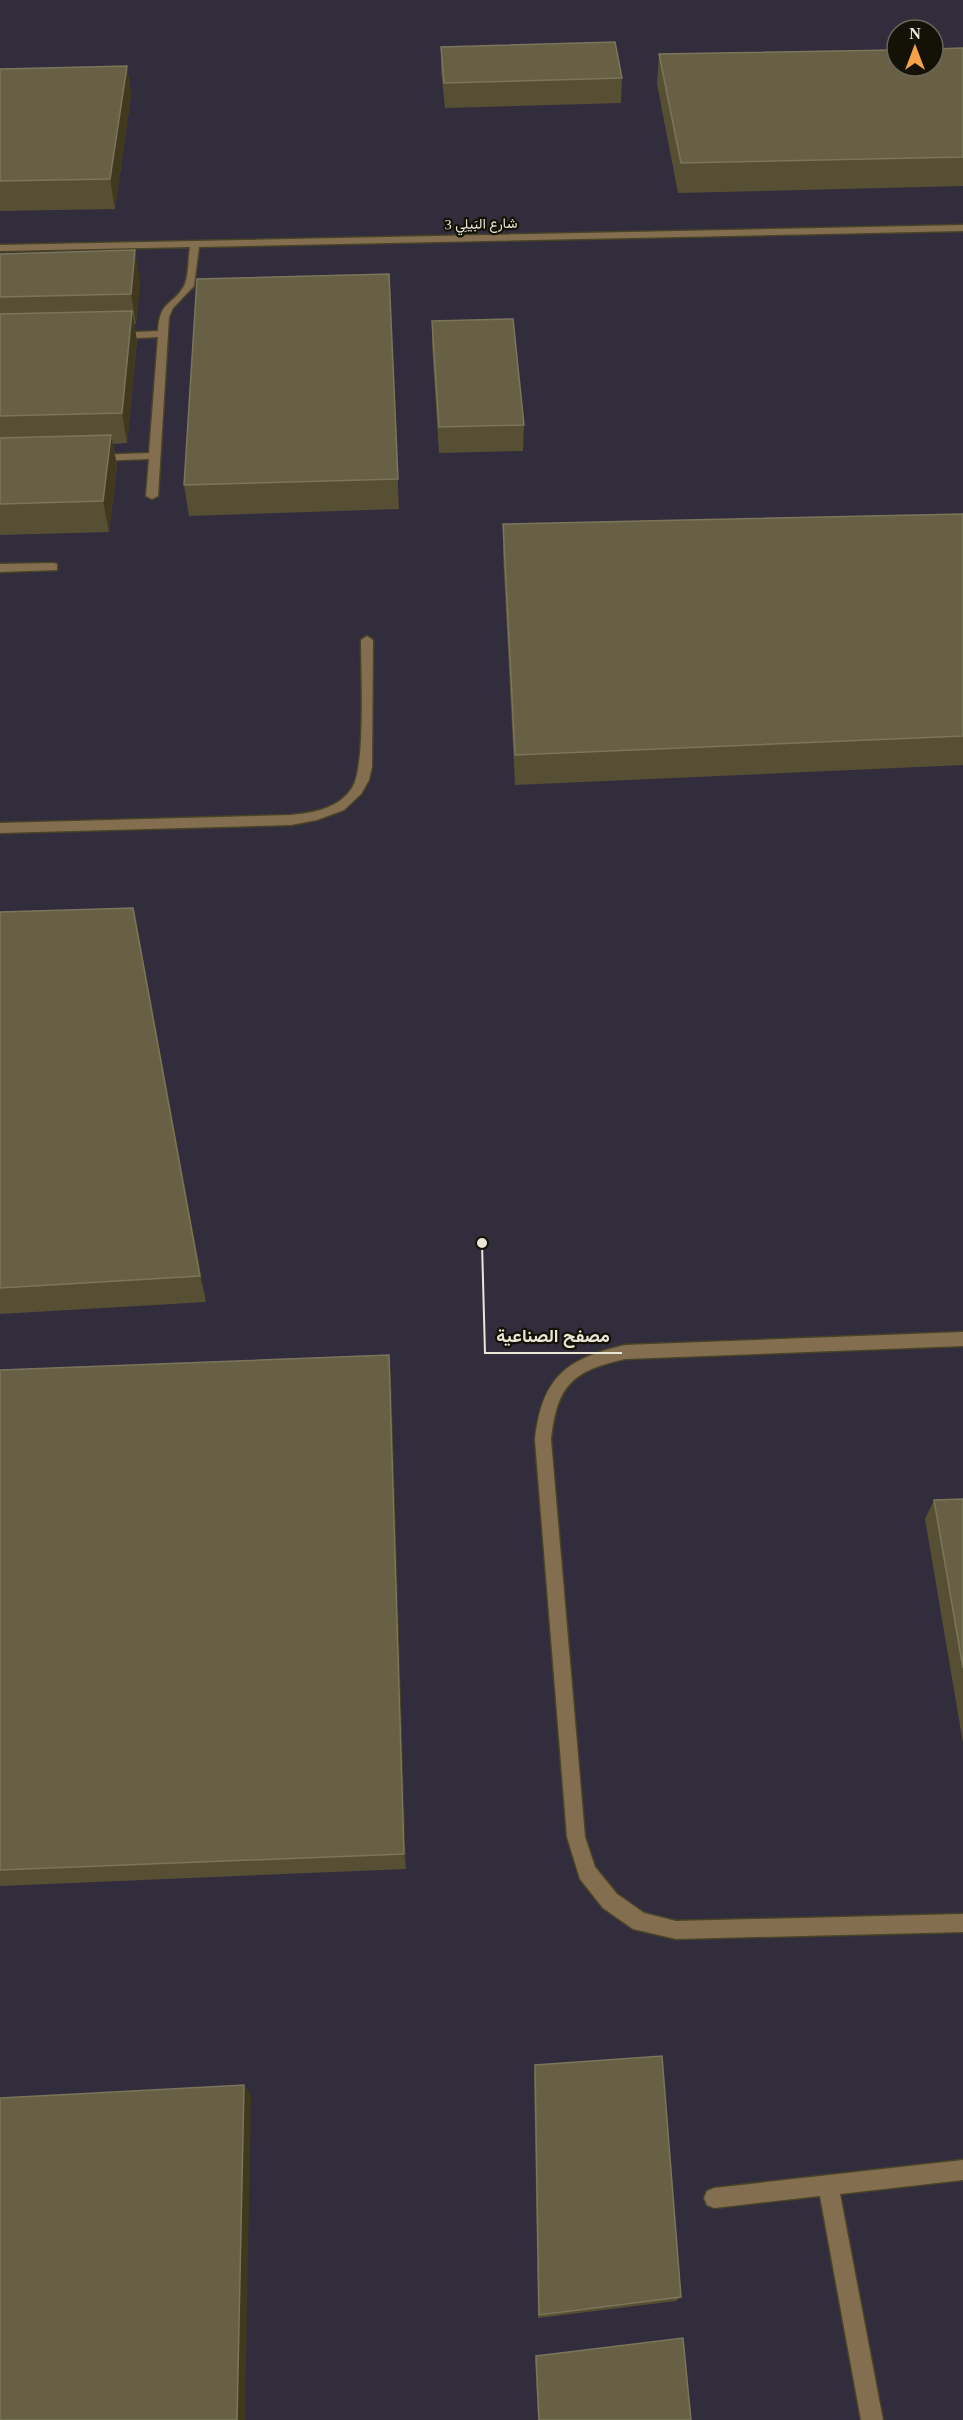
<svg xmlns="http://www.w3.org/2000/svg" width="963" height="2420" viewBox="0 0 963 2420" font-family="'Times New Roman',Vazirmatn,serif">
<rect width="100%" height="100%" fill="#2f280c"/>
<path fill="#312d3d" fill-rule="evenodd" d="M0,0H963V2420H0ZM897,30H933V66H897Z"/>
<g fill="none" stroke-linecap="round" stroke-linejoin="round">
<defs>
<g id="minor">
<path d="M963,225V231L199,247L194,286L173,308L169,317L158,496L152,499L146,496L149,459L95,461L90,458L95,455L149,453L158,337L115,339L110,336L115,333L158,331C160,299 172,307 184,286C189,276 188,258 190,247L0,251V245Z"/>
<path d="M53,563L57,564V570L0,572V564Z"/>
<path d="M367,636L373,640L372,767L369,780L361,794L344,810L317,820L291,825L0,833V823L291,815C314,813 339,808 352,788C366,767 361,669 361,640Z"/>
<path d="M963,1332V1346L625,1359C572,1371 557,1385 551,1440L585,1837L595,1867L617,1894L644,1913L676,1921L963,1914V1932L676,1939L633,1929L603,1908L580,1879L567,1837L535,1440C542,1377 566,1359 625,1345Z"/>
<path d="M963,2160V2180L840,2194L883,2420H861L820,2196L714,2208L707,2205L704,2198L707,2191L714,2188Z"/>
</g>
</defs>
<use href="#minor" stroke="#494328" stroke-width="3"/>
<use href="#minor" fill="#836f4f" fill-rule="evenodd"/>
</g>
<g fill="#574f34">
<path d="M441,47L622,78L621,103L445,108L441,71Z"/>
<path d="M963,48V186L678,193L657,84L659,54Z"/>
<path d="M127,66L131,95L115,209L0,211V69Z"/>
<path d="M0,254L140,281L136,324H134L137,341L127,443L113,444L117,466L109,532L0,535Z"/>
<path d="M389,274L399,509L189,516L184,485Z"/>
<path d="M432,321L524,425L523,451L439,453L432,346Z"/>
<path d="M963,514V765L515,785L503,555V524Z"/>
<path d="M133,908L139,937L206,1302L0,1314V912Z"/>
<path d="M389,1355L391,1379L406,1869L0,1886V1370Z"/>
<path d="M963,1499V1743L925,1519L934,1500Z"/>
<path d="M535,2065L681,2297L676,2301L538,2318L534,2074Z"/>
<path d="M536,2356L691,2420H538L535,2358Z"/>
</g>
<g fill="#40391d">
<path d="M127,66L131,95L115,209L110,179Z"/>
<path d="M135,250L140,281L136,324L131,294Z"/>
<path d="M132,311L137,341L127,443L122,413Z"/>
<path d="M111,435L117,466L109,532L103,501Z"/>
<path d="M133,908L139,937L206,1302L200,1276Z"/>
<path d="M389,1355L391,1379L406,1869L404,1854Z"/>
<path d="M244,2085L251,2095L245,2420H237Z"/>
</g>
<g fill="#676045" stroke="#7b755c" stroke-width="1.5">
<path d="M615,42L622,78L444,83L441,47Z"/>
<path d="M963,48V157L681,163L659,54L897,50V66H933V49Z"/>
<path d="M127,66L110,179L0,181V69Z"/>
<path d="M135,250L131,294L0,297V254Z"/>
<path d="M389,274L398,479L184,485L197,279Z"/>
<path d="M132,311L122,413L0,416V314Z"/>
<path d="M513,319L524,425L439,427L432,321Z"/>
<path d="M111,435L103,501L0,504V438Z"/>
<path d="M963,514V736L515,755L503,524Z"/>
<path d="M133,908L200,1276L0,1288V912Z"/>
<path d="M389,1355L404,1854L0,1870V1370Z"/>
<path d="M963,1499V1668L934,1500Z"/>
<path d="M662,2056L681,2297L539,2315L535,2065Z"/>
<path d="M244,2085L237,2420H0V2098Z"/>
<path d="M683,2338L691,2420H539L536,2356Z"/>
</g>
<g text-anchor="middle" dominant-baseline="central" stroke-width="4.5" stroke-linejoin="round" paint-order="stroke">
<g font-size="14" fill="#eae6d5" stroke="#141106">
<text transform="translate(481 224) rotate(-1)">شارع البَيلِي 3</text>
</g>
</g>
<path fill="none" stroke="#eae6d5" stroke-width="2" d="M482 1243L485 1353H622"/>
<circle fill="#eae6d5" stroke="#141106" stroke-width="2" cx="482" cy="1243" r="6"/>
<g font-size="18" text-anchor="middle" font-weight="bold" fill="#eae6d5" stroke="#141106" stroke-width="4.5" stroke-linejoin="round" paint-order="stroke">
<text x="553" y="1342">مصفح الصناعية</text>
</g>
<g transform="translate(915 48)"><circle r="28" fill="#141106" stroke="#6a6659" stroke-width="1.5"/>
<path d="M0-4.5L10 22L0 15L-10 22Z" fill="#f7a248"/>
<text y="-9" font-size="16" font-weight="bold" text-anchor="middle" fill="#eae6d5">N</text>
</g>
</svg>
